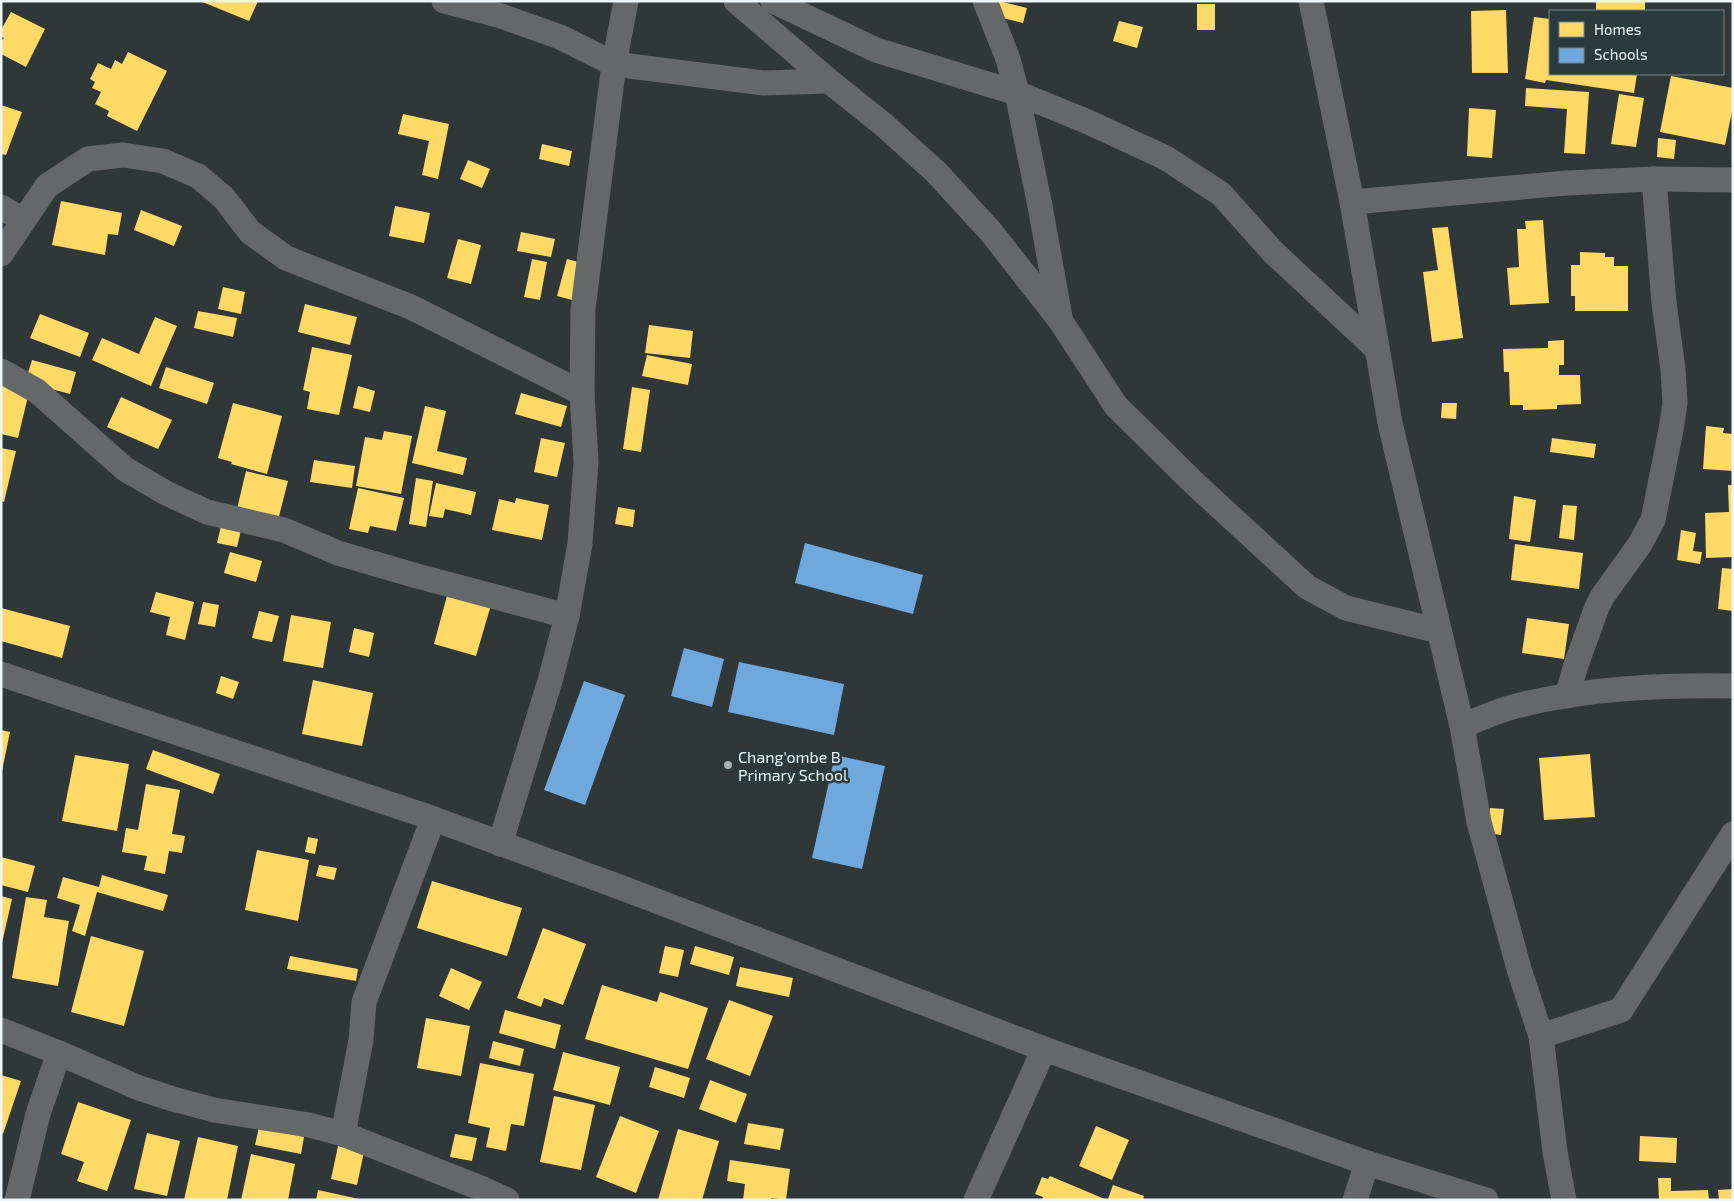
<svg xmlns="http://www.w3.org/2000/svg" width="1734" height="1201" viewBox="0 0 1734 1201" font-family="'Exo 2',sans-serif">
<rect width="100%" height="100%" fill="#2f3739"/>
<g fill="#ffd966">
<path d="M200,1H258L249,21Z"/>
<path d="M998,1L1027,8L1023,23L994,16Z"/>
<rect x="1596" y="1" width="49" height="10"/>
<rect x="1197" y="4" width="18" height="26"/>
<path d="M1506,10L1508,73H1472L1471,11Z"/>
<path d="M11,12L45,29L26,67L1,54V42L4,38L1,36V30Z"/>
<path d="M1534,17L1550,19V74H1637L1634,93L1546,80L1545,83L1525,79Z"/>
<path d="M1119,21L1143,27L1137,48L1113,41Z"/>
<path d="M128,52L167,71L137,131L107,116L109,111L95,104L101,92L92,88L95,82L90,79L98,63L111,69L115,60L122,64Z"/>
<path d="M1671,76L1733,88V107L1725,145L1660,132Z"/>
<path d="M1526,88L1589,92L1585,154L1564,153L1567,109L1525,106Z"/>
<path d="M1619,94L1644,98L1636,147L1611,144Z"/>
<path d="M1,105L22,112L6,155L1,154Z"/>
<path d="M1469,108L1496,110L1492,158L1467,156Z"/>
<path d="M403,114L449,124L438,179L422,175L429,141L398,134Z"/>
<path d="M1658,138L1676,140L1674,159L1657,157Z"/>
<path d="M542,144L572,151L569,166L539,159Z"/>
<path d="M468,160L490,169L482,188L460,179Z"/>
<path d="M61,201L122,213L118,235L108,234L105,255L52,245Z"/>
<path d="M395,206L430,213L424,243L389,236Z"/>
<path d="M141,210L182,226L174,246L134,230Z"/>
<path d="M1543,220L1549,303L1510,305L1507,268L1519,267L1517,229H1526L1525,221Z"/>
<path d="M1448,227L1463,338L1432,342L1423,272L1438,270L1432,228Z"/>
<path d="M521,232L555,239L551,257L517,251Z"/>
<path d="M458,239L481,245L471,284L447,278Z"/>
<path d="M1580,252L1605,253V257H1614V266H1628V311H1575V296H1571V265H1580Z"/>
<path d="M532,259L547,262L540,300L524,297Z"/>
<path d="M567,259L586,264L576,301L557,296Z"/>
<path d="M223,287L245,292L241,314L218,309Z"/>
<path d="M305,304L357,317L350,345L298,332Z"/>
<path d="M198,311L237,318L233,337L194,328Z"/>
<path d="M40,314L89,333L80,357L30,338Z"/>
<path d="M155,317L177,326L151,386L92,360L102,338L139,354Z"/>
<path d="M649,325L693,331L690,358L645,353Z"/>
<path d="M1564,340V365H1559V375H1580L1581,404L1557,405V409L1523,410V405H1510L1509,372H1504L1503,349L1548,348V341Z"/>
<path d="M312,347L352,355L339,415L307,409L310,392L303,390Z"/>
<path d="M647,355L692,364L688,385L642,376Z"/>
<path d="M32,360L76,372L70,394L25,382Z"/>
<path d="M166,367L214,383L207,404L159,388Z"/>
<path d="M1,381L30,388L18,438L1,434Z"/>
<path d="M358,386L375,391L370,412L353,408Z"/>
<path d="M632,387L650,390L641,452L623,449Z"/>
<path d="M521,393L567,406L561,427L515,414Z"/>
<path d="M121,397L172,420L158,449L107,427Z"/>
<path d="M233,403L282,416L267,474L231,464L232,462L218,458Z"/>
<path d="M1442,403H1457L1456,419L1441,418Z"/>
<path d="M425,406L446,411L437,451L467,458L463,475L412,463Z"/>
<path d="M1706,426L1724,428L1723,433L1733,434V471L1703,469Z"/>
<path d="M384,431L412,436L401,494L356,486L365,437L382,440Z"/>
<path d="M541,438L565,443L557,477L534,472Z"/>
<path d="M1552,438L1596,444L1594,458L1550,452Z"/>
<path d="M1,448L16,451L4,502L1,501Z"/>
<path d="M314,460L355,466L352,488L310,482Z"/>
<path d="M246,471L288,481L278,520L237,509Z"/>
<path d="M416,478L433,481L426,527L409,524Z"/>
<path d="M436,483L476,492L471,515L445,509L443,518L429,516Z"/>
<path d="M1728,485H1733V557L1706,558L1705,513L1729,512Z"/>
<path d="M358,488L404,498L396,531L370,526L368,533L349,529Z"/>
<path d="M1514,496L1536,500L1530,542L1509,539Z"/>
<path d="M516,498L549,505L542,540L492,530L499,499L515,503Z"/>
<path d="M1563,505L1577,506L1574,540L1559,538Z"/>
<path d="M618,507L635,510L633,527L615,524Z"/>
<path d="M221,526L241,530L237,547L217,543Z"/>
<path d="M1681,530L1696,533L1693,551L1702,552L1700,564L1677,560Z"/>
<path d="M1515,544L1583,553L1579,589L1511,580Z"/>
<path d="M230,552L262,561L256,582L224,573Z"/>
<path d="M1722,568L1733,569V611L1718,609Z"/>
<path d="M156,592L194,602L185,640L166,635L170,617L150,612Z"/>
<path d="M448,592L491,605L476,656L434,644Z"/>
<path d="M203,602L219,605L215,627L198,624Z"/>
<path d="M1,608L70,626L62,658L1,641Z"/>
<path d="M259,611L279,616L272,642L252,638Z"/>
<path d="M291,615L331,622L323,668L283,661Z"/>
<path d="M1527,618L1569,624L1564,659L1522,653Z"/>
<path d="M354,628L374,633L369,657L349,652Z"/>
<path d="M221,676L239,682L233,699L216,693Z"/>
<path d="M313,680L373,693L362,746L302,734Z"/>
<path d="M1,730L10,732L2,771H1Z"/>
<path d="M153,750L220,774L213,794L146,769Z"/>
<path d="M1590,754L1595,817L1544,820L1539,758Z"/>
<path d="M75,755L129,764L117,831L62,821Z"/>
<path d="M146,784L180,790L172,834L185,836L182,853L169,851L165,874L144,870L147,856L122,852L126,828L138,830Z"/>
<path d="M1490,808L1504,809L1501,835L1488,833Z"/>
<path d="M308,837L318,839L315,854L305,852Z"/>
<path d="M257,850L309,860L298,921L245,910Z"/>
<path d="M1,857L35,866L28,892L1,885Z"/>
<path d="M319,865L337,868L334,880L316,876Z"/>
<path d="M102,875L168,895L163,911L97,892L85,936L72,931L80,905L57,898L63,877L99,887Z"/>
<path d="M432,881L522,908L507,956L417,928Z"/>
<path d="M1,896L12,899L2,943H1Z"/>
<path d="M26,897L47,900L44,917L69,921L58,986L12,978Z"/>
<path d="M543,928L586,944L563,1005L544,998L541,1007L517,998Z"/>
<path d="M91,936L144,951L124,1026L71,1012Z"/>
<path d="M665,946L684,950L678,977L659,973Z"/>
<path d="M695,946L734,957L729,975L690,964Z"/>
<path d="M290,956L358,969L356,981L287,969Z"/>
<path d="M740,967L793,978L789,997L736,986Z"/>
<path d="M451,968L482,982L469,1010L439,996Z"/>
<path d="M602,985L657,1002L660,992L708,1008L688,1069L585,1039Z"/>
<path d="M729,1000L773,1016L750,1076L706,1059Z"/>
<path d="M505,1010L561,1025L555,1049L499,1033Z"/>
<path d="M426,1018L470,1026L461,1076L417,1068Z"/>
<path d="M493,1041L524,1049L520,1066L489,1058Z"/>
<path d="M563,1052L620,1067L610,1105L553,1090Z"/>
<path d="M480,1063L534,1074L524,1126L511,1124L506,1151L486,1147L490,1128L468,1123Z"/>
<path d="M655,1067L690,1078L684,1098L649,1087Z"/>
<path d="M1,1075L21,1081L3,1134L1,1133Z"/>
<path d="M710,1080L747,1094L736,1123L699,1109Z"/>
<path d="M554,1096L595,1105L581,1170L540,1162Z"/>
<path d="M78,1102L131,1120L107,1191L77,1181L84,1162L61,1154Z"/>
<path d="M620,1116L659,1131L636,1193L596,1177Z"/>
<path d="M748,1123L784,1129L780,1150L744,1144Z"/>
<path d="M1096,1126L1129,1140L1112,1180L1079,1166Z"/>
<path d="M259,1127L304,1137L301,1154L255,1145Z"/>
<path d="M678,1129L719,1141L702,1200H658Z"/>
<path d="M147,1133L180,1141L167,1196L134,1189Z"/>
<path d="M455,1134L477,1138L472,1161L450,1157Z"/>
<path d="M1640,1136L1677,1138L1676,1163L1639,1161Z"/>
<path d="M198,1137L238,1146L227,1200H184Z"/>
<path d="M338,1146L364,1152L357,1185L331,1179Z"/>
<path d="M251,1154L295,1164L288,1200H241Z"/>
<path d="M730,1160L790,1169L786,1200L771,1198V1200H743L745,1184L727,1181Z"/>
<path d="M1050,1176L1107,1200H1042L1043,1197L1035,1194L1042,1177L1048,1179Z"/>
<path d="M1658,1178H1671V1191L1708,1190L1709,1200H1659Z"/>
<path d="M1113,1185L1144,1196L1143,1200L1108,1199Z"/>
<path d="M1733,1189V1200H1719L1718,1190Z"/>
<path d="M318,1190L359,1199L358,1200H316Z"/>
</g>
<g fill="#6fa8dc">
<path d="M805,543L923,575L913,614L795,583Z"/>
<path d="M684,648L724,659L712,707L671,696Z"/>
<path d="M739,662L844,684L834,735L728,712Z"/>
<path d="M584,681L625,695L585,805L544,790Z"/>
<path d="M835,755L885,766L862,869L812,858Z"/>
</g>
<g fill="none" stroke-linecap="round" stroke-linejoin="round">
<g stroke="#656869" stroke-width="25">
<path d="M444,1L501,16L560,37L614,64L764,83L829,81"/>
<path d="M736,1L829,81L884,125L936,172L991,232L1060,320L1116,406L1195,484L1307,587L1346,608L1439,631"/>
<path d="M773,1L876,50L1017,93L1086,121L1166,158L1221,194L1273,252L1377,349"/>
<path d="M985,1L1008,59L1017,93L1040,206L1060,317"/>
<path d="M1311,1L1352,202L1390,423L1462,726L1479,822L1519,969L1541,1036L1555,1152L1564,1200"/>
<path d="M1352,202L1567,183L1654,179L1733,180"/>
<path d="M1,207L23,220"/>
<path d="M1,254L47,186L88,159L123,155L163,161L198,176L224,198L250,232L286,258L411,307L582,393"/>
<path d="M1,371L37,391L125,469L166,493L207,512L284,530L338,553L417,576L567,616"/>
<path d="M1,674L423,815L625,889L1044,1049L1367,1163L1486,1200"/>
<path d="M1567,696L1576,665L1597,607L1602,597L1640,544L1653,520L1671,430L1675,403L1673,369L1664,303L1654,179"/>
<path d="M1462,726C1479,719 1497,711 1516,706C1586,688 1661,685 1733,686"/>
<path d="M500,844L550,681L567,616L580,544L586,462L582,393L583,309L614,64L626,1"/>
<path d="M1,1030L59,1053L139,1088L173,1099L214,1110L309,1125L343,1134L483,1189L507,1200"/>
<path d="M1541,1036L1621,1010L1733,834"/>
<path d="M343,1134L361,1040L364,1002L433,819"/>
<path d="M17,1200L38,1114L59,1053"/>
<path d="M976,1200L1044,1049"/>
<path d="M1355,1200L1367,1163"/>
</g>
</g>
<circle fill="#aab2b4" stroke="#2b3a3d" stroke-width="2" cx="728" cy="765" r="5"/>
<g text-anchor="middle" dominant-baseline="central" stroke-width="5" stroke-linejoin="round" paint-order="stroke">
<g font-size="16" fill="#ecf5f7" stroke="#2b3a3d" text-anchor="start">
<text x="738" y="756">Chang'ombe B<tspan x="738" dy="18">Primary School</tspan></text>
</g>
</g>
<rect width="1734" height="1201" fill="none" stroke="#ecf5f7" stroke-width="5"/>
<rect x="1549" y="10" width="175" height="65" fill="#2b3a3d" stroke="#788587"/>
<rect x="1559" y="22" width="25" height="15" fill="#ffd966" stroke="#788587"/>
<text x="1594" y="35" font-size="15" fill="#ecf5f7">Homes</text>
<rect x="1559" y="48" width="25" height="15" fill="#6fa8dc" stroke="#788587"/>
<text x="1594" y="60" font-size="15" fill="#ecf5f7">Schools</text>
</svg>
